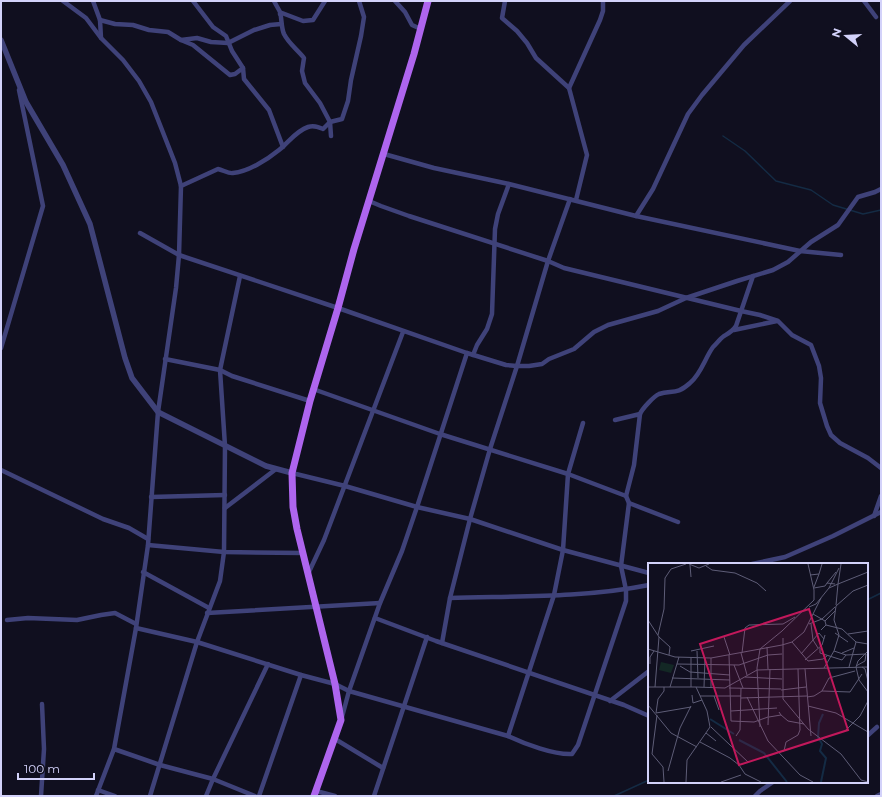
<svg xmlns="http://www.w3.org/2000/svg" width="882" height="797" viewBox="0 0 882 797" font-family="Montserrat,sans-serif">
<rect width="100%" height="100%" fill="#100f1f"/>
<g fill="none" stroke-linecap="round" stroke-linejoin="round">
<g stroke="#142b44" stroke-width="1.5">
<path d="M723,136L745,151L776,181L811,190L833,205L863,214L881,210"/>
<path d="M867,600L881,593"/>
<path d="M614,796L649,780"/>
</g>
<g stroke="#3f4279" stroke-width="4.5">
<path d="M63,1L86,18L101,38L123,60L139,81L151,102L175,163L181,186L179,255L176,288L158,412L148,545L136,628L114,749L96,796"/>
<path d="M93,1L100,20L101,38"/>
<path d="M193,1L213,27L226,36L232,51L243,68L244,79L269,110L283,147"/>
<path d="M274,1C276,5 278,8 280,12C282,19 281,27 284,34C289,44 298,50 304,58L302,71L305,83L320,103L330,122L331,136"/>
<path d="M395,1L405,12L412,25L421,29"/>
<path d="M505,1L502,18L517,31L527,43L536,58L569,88L587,155L576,200"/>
<path d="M864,1L876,17"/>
<path d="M280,14L282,13L303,21L313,20L325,1"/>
<path d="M100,20L115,24L133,25L149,30L168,32L181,40L197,38L211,42L228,43L254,30L270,25L281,24"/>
<path d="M181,40L193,45L230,75L235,74L243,68"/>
<path d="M569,88L600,20L603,11V1"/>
<path d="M384,154L434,168L509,184L636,216L800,251L841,255"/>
<path d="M181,186L218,169C223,170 229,174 233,173C248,172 268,159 279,150C289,142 296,131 308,127C314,125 318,127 323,129L330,122L342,119L348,101L351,80L361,36L364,17L359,1"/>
<path d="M369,201L381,206L409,216L548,261L564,268L741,311L760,315L778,321L792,335L811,345L819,366L821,378L820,403L827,426L831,435L840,443L868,458L881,468"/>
<path d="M636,216L653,189L688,114L702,95L744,45L790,1"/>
<path d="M140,233L179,255L338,308L467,353L506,365L517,366H529L542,364L549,359L574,349L594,332L608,325L658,311L686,298L737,281L773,270L788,262L811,242L838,225L858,197L875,192L881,189"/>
<path d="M734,330L777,321"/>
<path d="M1,348L43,206L19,90"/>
<path d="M473,355L477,345L487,329L492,314L495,229L498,214L509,184"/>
<path d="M165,359L220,370L232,376L310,401"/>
<path d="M313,389L440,434L568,474L626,496L629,503L678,522"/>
<path d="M640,414C642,409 654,396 659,394C672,390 677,395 690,383C701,374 705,358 713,347C717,343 720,339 724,336C729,333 733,331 736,326L753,276"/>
<path d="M615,420L640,414L634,465L626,496"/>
<path d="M1,470L103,519L129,528L148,539"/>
<path d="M292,473L345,486L417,507L470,519L563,550L649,573"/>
<path d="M151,497L225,495"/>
<path d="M225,508L276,469"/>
<path d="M874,516L881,496"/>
<path d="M148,545L224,552L303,553"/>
<path d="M752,564L785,557L833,536L881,512"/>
<path d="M143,572L209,608"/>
<path d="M308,574L324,540L403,332"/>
<path d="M450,598C516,596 584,598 649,585"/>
<path d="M207,613L380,603"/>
<path d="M375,618L436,641L624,705L649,716"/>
<path d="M7,620L28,618L77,620L101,615L115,613L136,624"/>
<path d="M136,628L197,642L301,675L335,684L349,691L508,736C525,744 554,755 572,754L578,745L626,601V590L621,566L629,503"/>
<path d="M442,643L450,598L470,519L490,449L517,366L548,261L570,199"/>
<path d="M610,701L649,671"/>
<path d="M342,717L349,691L380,603L402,551L417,507L467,353"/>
<path d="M508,736L554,595L563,550L568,474L583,423"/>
<path d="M867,736L877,727"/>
<path d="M335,739L383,768"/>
<path d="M114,749L160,765L213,779L255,796"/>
<path d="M98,790L115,796"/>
<path d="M316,791L335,796"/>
<path d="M41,796L44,749L42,704"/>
<path d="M150,796L197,642L220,581L224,552L225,446L220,370L240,276"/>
<path d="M206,796L213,779L268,664"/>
<path d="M259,796L301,675"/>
<path d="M374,796L427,637"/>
<path d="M755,796L760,791L773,782"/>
<path d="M877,796L881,794"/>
</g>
<path stroke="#3f4279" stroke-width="5.5" d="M1,40L26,102L63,165L90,224L125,358L132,378L158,412L266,466L292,473"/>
<path stroke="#ae65ee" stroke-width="7" d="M314,796L341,720L335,684L297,529L293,507L292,473L310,401L338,308L354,249L414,54L428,1"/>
</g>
<g transform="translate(648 563)">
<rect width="220" height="220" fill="#100f1f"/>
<path d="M13,99L26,102L23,110L11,107Z" fill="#132825"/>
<path fill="none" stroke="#142b44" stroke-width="2" d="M62,156L86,171M91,177L116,190L139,219M173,219L178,195L172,188L174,181L170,174L171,160L175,151"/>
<path fill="none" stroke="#5e5d77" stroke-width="1" d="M41,1L51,5L61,1M42,2L43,14M58,3L64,7L87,10L109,20L118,28M162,12L171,11L174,1M179,20L188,9M166,24L171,11M166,25L177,23L179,20L187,21M181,25L191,5M188,42L190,21L220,9M161,44L168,41L181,25L190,21L193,1M165,51L177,58L178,62L173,67M0,57L11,74L7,124M177,58L187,48M161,61L174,56L187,44M163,61L165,77L170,85M178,62L194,66L208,79L220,81M187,70L200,79M200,71L220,68M10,72L16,46L17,15L23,6L38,1M11,74L22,84L21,92M76,74L82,92M135,75V136L160,166L193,191L213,217L220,219M144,79L160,98L175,96L179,93M119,84L120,106M172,85V90L194,97L198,92M0,86L27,94L63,95L134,82L144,79L156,69L173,35M43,88L66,83M49,88L50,115M186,88L198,92L218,91L217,98L208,103M220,88L210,98L208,104L211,117L220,129M93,90L99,112M94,90L97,65L101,62L135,61L147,54M194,90L206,85M153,91L171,70L176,76M81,92L83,158L106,159L120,154M43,94V124M157,97L174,82L177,72M2,101V94L6,88M29,101L91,102L120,92L134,91M86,102L95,125M32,103L42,109L82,112M201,104L208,79M214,104L217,106L220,118M176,105L186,88L191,72L186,57L188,43L205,28L220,22M157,106L163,173M97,114L134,116M24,115L82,117M0,124H48M16,124V128L10,136L8,150L43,144M22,124L31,94M56,124L57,95M63,124V95M81,125L133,126M133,127L158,124M174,128L202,129L214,111M44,132L45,140L54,137M52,133H93M66,133L71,147M99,134L120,178L152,212L165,219M159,134L166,133L174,128L181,115L207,108M93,135L159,133M0,142L23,170L49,184M160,143L188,150L220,169M83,148L129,145M9,152L4,191L15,204L16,219M133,152L140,158L156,161M121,154L133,152L131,149M120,162L122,106M63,164L100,199M112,164L109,105L112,86L134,68L166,37V27L160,1M198,167L212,153L220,138M58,170L68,178M88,173L92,167L93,125M52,179L82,195L91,202L97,211L113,219M130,189L136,188L138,179L150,172L152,167L150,106M20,208L32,165L43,143M38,219L39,197L62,164L59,148L48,124L77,125L109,107L220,104M73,219L93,212"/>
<path fill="#c2185b" fill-opacity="0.15" stroke="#c2185b" stroke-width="2" d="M161,46L200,167L91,202L52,81Z"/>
<rect width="220" height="220" fill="none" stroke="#d3d2fa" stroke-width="2"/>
</g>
<rect width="882" height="797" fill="none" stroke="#d3d2fa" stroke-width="4"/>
<g transform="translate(846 36) rotate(288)" stroke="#100f1f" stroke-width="3" paint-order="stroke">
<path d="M0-3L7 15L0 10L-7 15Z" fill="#d3d2fa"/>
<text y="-6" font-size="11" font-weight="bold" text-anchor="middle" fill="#d3d2fa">N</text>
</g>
<path d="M18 773v6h76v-6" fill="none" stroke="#d3d2fa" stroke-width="2"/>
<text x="24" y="773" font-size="12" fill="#d3d2fa" stroke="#100f1f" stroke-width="3" paint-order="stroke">100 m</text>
</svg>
